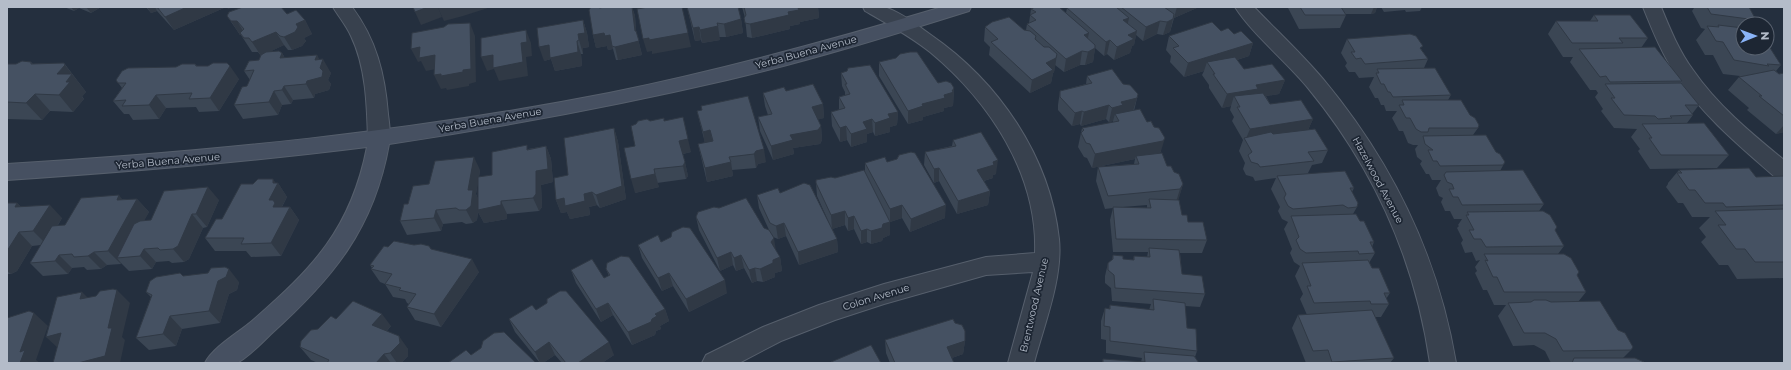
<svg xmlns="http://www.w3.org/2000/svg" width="1791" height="370" viewBox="0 0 1791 370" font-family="Montserrat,sans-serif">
<rect width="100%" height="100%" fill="#242f3e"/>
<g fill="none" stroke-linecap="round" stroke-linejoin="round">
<defs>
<g id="street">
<path d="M333,7H352C376,39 385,74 388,114C389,124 392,136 386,144L379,147L372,144L368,139C367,105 366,67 351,36C346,25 339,17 333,7Z"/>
<path d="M863,7C870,7 880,5 887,8C902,13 917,25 931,35C998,81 1050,156 1059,239C1063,278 1044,325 1034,363H1008L1033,272L986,275L884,304L835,320L781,341L739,363H702L706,355L763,327L819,305L884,284L986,257L1035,253C1038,174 989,101 930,52C910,36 888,24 865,11Z"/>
<path d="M1235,7H1254C1277,31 1302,54 1323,79C1393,163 1438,256 1456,363H1430C1415,260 1374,168 1308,88C1286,61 1253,35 1235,7Z"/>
<path d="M1643,7H1661C1670,29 1679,51 1693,70C1717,105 1751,133 1784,160V180L1776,178C1741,147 1704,117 1678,78C1663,56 1653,32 1643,7Z"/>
</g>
<path id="secondary" d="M942,7H971L969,11C889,36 809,61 727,80C615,106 502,127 389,144C374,229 333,278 271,334C264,341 244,361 236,363C227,365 215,363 205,363C213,347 238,333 252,321C313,268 351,229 367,147C247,162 127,172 7,180V164C209,152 410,132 609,93C722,70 832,40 942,7Z"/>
</defs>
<use href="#street" stroke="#565f6c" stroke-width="2"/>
<use href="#secondary" stroke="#565f6c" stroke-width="2"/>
<use href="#street" fill="#38414e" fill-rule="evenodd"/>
<use href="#secondary" fill="#465061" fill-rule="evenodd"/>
</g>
<g fill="#3b4654" fill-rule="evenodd">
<path d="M64,7H101L91,13L79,8L74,11Z"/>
<path d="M146,7H226L174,30L157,11L151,13Z"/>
<path d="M604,7H632L635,16L636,31L642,55L618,60H616L613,49L608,50L607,46L596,48L593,35L600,8Z"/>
<path d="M687,7H738L741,19L743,33L726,37H719L720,40L702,43L701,40L695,41Z"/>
<path d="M742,7H818L819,18L800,22V24L790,26V29L752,38L747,37L745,18Z"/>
<path d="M1068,7H1199L1174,18L1170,32L1163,35L1157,34L1143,41L1136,35L1134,45L1132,46L1130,53L1114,60L1107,54L1104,56L1095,48L1093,62L1085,65H1080L1064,72L1055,65L1054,72L1053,73L1051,83L1030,93L989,55L990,47L984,41L985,27L1026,30L1027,24L1029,23L1031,9L1066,13L1067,8Z"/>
<path d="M1276,7H1377L1375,13L1371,14H1345L1346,15L1340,28L1299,29L1288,8H1276Z"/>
<path d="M1381,7H1422L1420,11L1406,12L1405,10L1384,12Z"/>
<path d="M1427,7H1439L1428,8Z"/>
<path d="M1693,7H1749L1756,20L1753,24H1743V48L1781,65L1776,71L1779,74L1784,73V132L1776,134L1747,110L1749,108L1728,90L1739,77L1740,76L1723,74L1713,55H1705L1696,40L1705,29L1701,28L1692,11L1694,8Z"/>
<path d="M287,14L305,20L312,34L304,38L306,41L302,46L292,50H288L284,45L269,52L282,53L285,58L317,55L319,60L331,73L328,80L331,84L329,90L315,94L314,98L293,100L291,104L282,105L278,115L243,119L234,105L247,86L250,80L244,71L259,60L261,56L258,52H252L241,35H240L236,29L227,16Z"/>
<path d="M1594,15L1648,38L1641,48L1682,81L1681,83L1699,105L1692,114L1693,115L1687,123L1729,155L1717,168L1650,169L1638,151L1640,149L1631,137L1637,129L1614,128L1601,111L1603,109L1595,97L1598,93L1596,90H1590L1570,62L1573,57H1563L1548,34L1556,21H1590Z"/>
<path d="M583,20L587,33L589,47L583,48V54H581L582,66L555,71L551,59L544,61Z"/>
<path d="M1221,31L1234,34L1253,43L1249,56L1237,60L1244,69L1285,80L1279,94L1266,96L1270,104L1313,119L1308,130L1328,150L1322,163L1312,165L1308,173L1354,188L1352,192L1357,207L1353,214L1360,221L1374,242L1372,247L1375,253L1369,263L1372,268L1390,293L1386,299L1389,304L1381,317H1374L1394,358L1390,363H1306L1292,328L1298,315H1307L1300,299L1303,294L1295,276L1300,266L1294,262L1290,253L1292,249L1284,229L1288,222L1282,219L1278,211L1280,207L1271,189L1276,178L1255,181L1253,177L1246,175L1243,169L1245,163L1239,151L1243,140L1232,121L1234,117L1230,110L1231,106L1222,108L1209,88V85L1202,75L1204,71L1184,77L1170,62L1171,56L1166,50L1169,36Z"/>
<path d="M1347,39L1421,49L1428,59L1424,68L1451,95L1448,100L1478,128L1473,135L1496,152L1505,162L1500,171L1544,204L1539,211L1555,230L1564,246L1558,254L1577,275L1586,292L1578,302L1618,330L1631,350L1623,358L1644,363H1551L1545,351L1534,345L1513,346L1498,316L1506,305H1494L1487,290H1483L1475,273L1477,271L1475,267L1480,260L1476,261L1472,252L1465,253L1461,243L1463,240L1457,228L1459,226L1458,225L1462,219H1454L1450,211H1445L1441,202L1443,198L1439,196L1436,188L1441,180H1432L1429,174H1426L1420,164L1422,161L1417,157L1415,149L1418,145H1413L1408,143L1403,131H1399L1392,118L1397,111H1386L1384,105H1381L1378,98H1375L1369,87L1374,77L1359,78L1355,72H1349L1345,66L1347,63L1341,53Z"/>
<path d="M31,62L33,64L64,63L86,92L82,96L84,99L73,112L50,111L42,120L7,119V64H16Z"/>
<path d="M879,62L954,88L953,106L944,108V111L923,117V120L908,124L879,76Z"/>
<path d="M195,64L197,66L239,79L219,111L199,112L196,107L166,108L159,119L133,120L129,114H124L113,101L122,88L116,80Z"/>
<path d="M841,73L898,112L897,125L890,127V132L875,136L873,132L867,134V142L851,147L847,140L840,142L832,126L831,112L839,110V97L845,95V92L842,86Z"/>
<path d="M1087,76L1123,84L1138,94L1134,111L1161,151L1160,153L1167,166L1174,172L1183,184L1178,200L1182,215L1188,222L1207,240L1202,253H1180L1182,274L1205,294L1200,307L1185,306L1187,328L1197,351L1195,357L1199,363H1102L1103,359L1141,362L1142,358L1106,353V340L1101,339V321L1105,308L1109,309L1110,305L1149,310L1151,304L1112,301L1111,288L1105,283V276L1108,263L1112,260L1113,255L1123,259L1133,260L1134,256L1147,257L1148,252H1113L1110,220L1113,208L1105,209L1096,181L1098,167L1134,164L1135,159L1092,168L1087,158L1084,157L1078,147L1082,128L1113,123V121L1109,122L1106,119L1081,126L1080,124L1072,126L1058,110V105L1060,91L1086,84ZM1147,205V208L1123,207Z"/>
<path d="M786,91L823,104L824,118L818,119L821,126L822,140L820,144L793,148L794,154L773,160L760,131L758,117L768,115L765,106L763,93Z"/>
<path d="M701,106L766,162L758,164L756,168L732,170L733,176L707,182L698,144L705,143L697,111L702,110Z"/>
<path d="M650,121H665L691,152L683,154L688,176L686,179L657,183L659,187L635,193Z"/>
<path d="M614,128L618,142L626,199L600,208L597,205L589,207L590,215L570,219L567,212L561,213L556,200L568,175Z"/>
<path d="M953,140L996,174L993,175V178L984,181L990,191L988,205L957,214L939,181L934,183L924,165L925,152L952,146Z"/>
<path d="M546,146L551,159L553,182L541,185L542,207L539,211L507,214V219L484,223L478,212L477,220L473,223L466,224L462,222L443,224L441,231L407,235L400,221L408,204L429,184L480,170L479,177L492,175L528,149ZM478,181V199L476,194Z"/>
<path d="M887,162L945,218L910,232L902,218L890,222V235L883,238L882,241L871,244L867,242L861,244L854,229L848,231L845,225L832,229L837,239L838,252L799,265L786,236L778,239L773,237L775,249L780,257L782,271L775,273V277L763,282L757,281L752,283L744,268L736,271L733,265L720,271L699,230L696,217L769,230L759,208L757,195L780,193L830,225L817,196L816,183L835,178L865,172V163Z"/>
<path d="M1679,170L1756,177H1784V278L1737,279L1728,265H1719L1701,242L1706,237L1699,228L1710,217H1692L1683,203H1678L1666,187L1668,184V183Z"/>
<path d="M276,183H278L287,197L282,207H290L299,220L281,256L251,257L246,251H215L205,238L222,219Z"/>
<path d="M122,199H137L149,212L144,220H151L219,200L207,227L203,228L189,259L184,262L172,263L169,261L156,262L152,269L129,271L121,263V264L107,265L101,269L87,270L84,267L72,268L68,274L43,276L30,263L41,245L32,246L17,271L11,274H7V203H17L21,207L62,218L58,225H65Z"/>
<path d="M661,242L727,293L689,312L673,286L662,291L642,258L638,245Z"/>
<path d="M388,247L431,249L479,272L441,327L415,320L407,307L409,304L407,303L405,299L393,297L385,284L380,282L371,269L372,268L370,265Z"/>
<path d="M606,269L665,309L669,321L660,326L661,329L656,331L655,335L632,345L613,315L601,322L576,283L571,270L604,278L609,276Z"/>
<path d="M183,276L239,282L237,290L229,294L220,323L182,329L176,346L149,350L136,338L151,297L146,292Z"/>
<path d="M536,310L614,355L602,363H562L555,355L543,363H540L515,332L509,319Z"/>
<path d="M336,319L391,326L387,331L408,349V356L401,363H318L311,360L300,347L318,329Z"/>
<path d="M885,340L965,341L963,354L952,358L954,363H890L886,353Z"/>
</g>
<g fill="#303945">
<path d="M71,7H78L79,8L74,11Z"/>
<path d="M86,7H101L91,13Z"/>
<path d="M147,7H155L157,11L151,13Z"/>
<path d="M187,7H226L174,30L165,17Z"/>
<path d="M227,7H234L228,9Z"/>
<path d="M428,7H438L442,17L421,25L415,12Z"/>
<path d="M441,7H491L463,16L444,21L438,8Z"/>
<path d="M632,7L635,16L637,41L636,31L642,55L618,60L615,47L635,31Z"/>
<path d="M805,7H818L819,18L800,22V24L790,26V29L752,38L750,24L798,8Z"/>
<path d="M1177,7H1199L1174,18Z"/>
<path d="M1374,7H1377L1375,13L1371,14Z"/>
<path d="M1129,18L1126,31L1123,20Z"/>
<path d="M741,19L743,33L726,37L724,24Z"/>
<path d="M1173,19L1170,32L1163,35L1167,22Z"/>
<path d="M305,20L312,34L304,38L306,41L302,46L292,50L284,37L296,24Z"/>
<path d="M583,20L587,33L589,47L583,48V54L579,40L578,34Z"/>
<path d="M231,21H237L245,34L240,35Z"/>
<path d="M1160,21L1157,34L1143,41L1146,27Z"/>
<path d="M470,23L475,36L476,82L469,84V86L447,90L446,88L441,89L434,75Z"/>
<path d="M718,26L720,40L702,43L700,30Z"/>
<path d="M699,27L701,40L695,41L693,28Z"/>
<path d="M526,30L531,43L532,56L526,57L528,76L499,81L494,69L487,71L481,57L493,55L521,43Z"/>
<path d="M1137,31L1134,45L1132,46L1130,53L1114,60L1117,47L1128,35Z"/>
<path d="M276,32L284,45L261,56L252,42Z"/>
<path d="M604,33L610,35L613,49L608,50L607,46L596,48L593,35Z"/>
<path d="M688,33L691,47L652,54V51L647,52L643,39Z"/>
<path d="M1089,33L1086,46L1084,35Z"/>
<path d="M1110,40L1107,54L1104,56L1106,42Z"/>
<path d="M577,41L581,54L582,66L555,71L551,59L544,61L539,47Z"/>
<path d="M1253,43L1249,56L1211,68L1207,62L1204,71L1184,77L1188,63Z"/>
<path d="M420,47L435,55L441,68L426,71L421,61L418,62L411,49Z"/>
<path d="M1095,48L1093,62L1085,65L1088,52Z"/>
<path d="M1082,51L1080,65L1064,72L1066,59Z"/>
<path d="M282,53L290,67L280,58Z"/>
<path d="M1057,54L1055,68L1054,72L1053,73L1051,83L1030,93L1032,80L1046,63Z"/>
<path d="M317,55L322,64L323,59L331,73L328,80L331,84L329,90L315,94L314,98L306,84Z"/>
<path d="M65,65L86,92L82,97L84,99L73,112L59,95L57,74Z"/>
<path d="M230,66L239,79L219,111L210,98Z"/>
<path d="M1285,80L1279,94L1254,98L1234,96L1231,106L1222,108L1227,94L1256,85Z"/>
<path d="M284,86L293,100L291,104L282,90Z"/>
<path d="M954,88L953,106L944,108V111L923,117V120L908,124V111L922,104L944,95L952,91Z"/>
<path d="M274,91L282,105L278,115L269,102Z"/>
<path d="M35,94L50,111L42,120L26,103Z"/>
<path d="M156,95L166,108L159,119L149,105Z"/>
<path d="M1137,98L1133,111L1115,114L1113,121L1109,122L1112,108L1121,102Z"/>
<path d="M823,104L824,118L813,121L812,107Z"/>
<path d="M1109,105L1106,119L1081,126L1084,112Z"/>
<path d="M1082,111L1080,124L1072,126L1075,113Z"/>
<path d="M898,112L897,125L890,127V132L875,136V123L888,114Z"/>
<path d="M872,119L873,132L867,134V142L851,147V134L863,122Z"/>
<path d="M1313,119L1307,132L1245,141L1250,129Z"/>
<path d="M1784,125V132L1776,134Z"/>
<path d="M821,126L822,140L820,144L793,148L794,154L773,160L771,146L790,135Z"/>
<path d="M846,126L847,140L840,142V128Z"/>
<path d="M614,128L618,142L626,199L600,208L596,195Z"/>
<path d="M710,130L713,144L705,146L703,132Z"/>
<path d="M1165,138L1161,151L1159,154L1136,156L1135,159L1092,168L1095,154Z"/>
<path d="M688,139L691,152L682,154L679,141Z"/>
<path d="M546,146L551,159L553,182L541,185L542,207L539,211L533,198L536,171Z"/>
<path d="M764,149L766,162L758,164L756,168L754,154L756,151Z"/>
<path d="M474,157L480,170L476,194L480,203L501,201L507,214V219L484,223L478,212L477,220L473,223L466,210L468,190Z"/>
<path d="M998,160L996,174L993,175V178L976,183L977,170L993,162Z"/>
<path d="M685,162L688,176L686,179L683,166Z"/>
<path d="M731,162L733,176L707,182L705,168Z"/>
<path d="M939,168V181L934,183V169Z"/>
<path d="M654,169L659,187L635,193L631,179Z"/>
<path d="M273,179L277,185L278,183L287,197L280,210L273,207L269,200L273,183Z"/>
<path d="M1183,184L1179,198L1176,202L1180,189Z"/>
<path d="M208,187L219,200L207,227L196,214Z"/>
<path d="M990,191L988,205L957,214L958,201Z"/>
<path d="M592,192L597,205L589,207L590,215L570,219L567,212L561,213L556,200Z"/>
<path d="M119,195L130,209L117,200Z"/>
<path d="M137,199L149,212L124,258H117L121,263V264L108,251Z"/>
<path d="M17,203L31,216L15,207Z"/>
<path d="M50,205L62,218L46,244L33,231Z"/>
<path d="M902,205V218L890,222V209Z"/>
<path d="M946,205L945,218L910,232L911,219Z"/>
<path d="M290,207L299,220L281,256L271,243Z"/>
<path d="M436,210L443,224L441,231L434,218Z"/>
<path d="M845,211V225L832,229L831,215Z"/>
<path d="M192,214L203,228L189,259L184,262L173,249Z"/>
<path d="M854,216V229L848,231V218Z"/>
<path d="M890,222V235L883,238L882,241L871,244V231L883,224Z"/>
<path d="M784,223L786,236L778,239L776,226Z"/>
<path d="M867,229V242L861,244V231Z"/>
<path d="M19,232L32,246L17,271L11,274L7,271V251Z"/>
<path d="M774,238L776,251L771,242Z"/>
<path d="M837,239L838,252L799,265L798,252Z"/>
<path d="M144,249L156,262L152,269L140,256Z"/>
<path d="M94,252L107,265L101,269L88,256Z"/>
<path d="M731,252L733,265L720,271L717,258Z"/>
<path d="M59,255L72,268L68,274L55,261Z"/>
<path d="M741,255L744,268L736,271L734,258Z"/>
<path d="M780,257L782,271L775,273V277L763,282L760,269L773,260Z"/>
<path d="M472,259L479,272L441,327L434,314Z"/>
<path d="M755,268L757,281L752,283L749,270Z"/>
<path d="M229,269L239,282L237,290L229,294L220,323L209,311L218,281Z"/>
<path d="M669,273L673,286L662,291L658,278Z"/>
<path d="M725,280L727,293L689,312L686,299Z"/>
<path d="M117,290L130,303L122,337L125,340L120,363H78L108,328Z"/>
<path d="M82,292L95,305L80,299Z"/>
<path d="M608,303L613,315L601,322L596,309Z"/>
<path d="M665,309L669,321L660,326L661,329L656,331L655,335L632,345L628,332L652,319L655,314Z"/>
<path d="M34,313L48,326L36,360L40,363H20V352Z"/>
<path d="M382,314L391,326L381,337L372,325Z"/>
<path d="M170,316L182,329L176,346L163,334Z"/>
<path d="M61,333L60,350L46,337Z"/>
<path d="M399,336L408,349V356L401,363H397L390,353Z"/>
<path d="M965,341L963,354L946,360L947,347Z"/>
<path d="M549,342L555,355L543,363H540L535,352Z"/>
<path d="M609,342L614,355L602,363H578Z"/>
<path d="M384,354L391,363H376Z"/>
</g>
<g fill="#455162" stroke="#303945">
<path d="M157,7H187L165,17Z"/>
<path d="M243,7H281L287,14L296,10L305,20L296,24L298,27L295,32L284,37L280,36L276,32L252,42L249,38H244L240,33L244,29L237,21H231L227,16L229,12Z"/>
<path d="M413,7H428L415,12Z"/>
<path d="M591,7H598L600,8L604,7H632L635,31H636L639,41L615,47L612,46L610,35L605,36L604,33L593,35L589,10Z"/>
<path d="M648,7H682L688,33L649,40V38L643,39L637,9Z"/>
<path d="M687,7H738L741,19L724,24L717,23L718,26L700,30L699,27L693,28Z"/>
<path d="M744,7H805L798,8L799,10L788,12L789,15L750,24L745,23L744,18L746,15Z"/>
<path d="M1035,7H1059L1089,33L1084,35L1095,45V48L1088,52L1082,51L1066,59L1027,24L1036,20L1030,15L1036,12L1031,9Z"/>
<path d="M1070,7H1116L1129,18L1123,20L1137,31L1128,35L1134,39L1117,47L1110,40L1106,42L1067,8Z"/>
<path d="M1121,7H1164L1174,14L1173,19L1167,22L1160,21L1146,27Z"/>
<path d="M1300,7H1341L1346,15H1305Z"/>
<path d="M1707,7H1749L1756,20L1711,14Z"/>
<path d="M1594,15H1630L1648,38H1619L1623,43H1572L1556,21H1598Z"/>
<path d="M1009,17L1024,30L1030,31L1036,36L1035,39L1044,47H1049L1057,54L1056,58L1046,63L1053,70L1032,80L991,42L998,39L985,27L992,22Z"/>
<path d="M583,20L585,33L578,34L579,40L577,41L578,52L550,58L549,45L539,47L537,28Z"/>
<path d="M1212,22L1221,31L1228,28L1234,34L1241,31L1253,43L1188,63L1173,48L1179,46L1169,36Z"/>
<path d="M470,23L471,69L463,70V72L441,76V74L434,75L435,55L419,58L420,47L411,49L412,33L444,27L448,24Z"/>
<path d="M1718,25L1743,28V48H1767V43L1781,65L1767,64L1769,66L1734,60L1723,42L1716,41L1707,26L1719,27Z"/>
<path d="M526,30L527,42L521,43L523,62L493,68V55L481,57V38Z"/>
<path d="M1410,34L1416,36L1423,46L1420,48L1428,59L1365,64L1361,58L1356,59L1351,52H1355L1347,39Z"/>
<path d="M1655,47L1682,81L1610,82L1606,76L1600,77L1579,49Z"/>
<path d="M279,51L282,53L280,58L317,55L315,60L323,59L320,68L323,71L322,77L307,81L306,84L284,86L282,90L274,91L269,102L234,105L242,87L247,86L254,70L244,71L249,61L259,60L261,55L266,52Z"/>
<path d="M910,52H917L938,83L946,81L951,83L954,88L952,91L954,92L944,95L945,98L922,104L923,106L908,111L879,62L896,58L900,54Z"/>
<path d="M1235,57L1244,69L1272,64L1285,80L1256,85L1258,89L1227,94L1213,74H1215L1207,62Z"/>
<path d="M22,61L31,62V64L64,63L65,65L57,74H72L66,82H70L59,95L35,94L26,103L7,102V64H16Z"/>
<path d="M213,63H227L230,66L210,98L189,99L192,93L156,95L149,105L122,106L126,100L113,101L126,83H118L116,80L122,71L128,68L176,67L182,64H195L196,66H208Z"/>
<path d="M870,65L898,112L888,114L890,118L875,123L872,119L863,122L867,129L851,134L846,126L840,128L831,112L845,108L839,97L850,94L845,84H847L841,73L847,71L848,68Z"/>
<path d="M1435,68L1451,95L1393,97L1390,92H1388L1384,84H1381L1376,73H1379L1377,69Z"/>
<path d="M1112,69L1123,84L1130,85L1138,94L1137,98L1121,102L1123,105L1112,108L1109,105L1084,112L1082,111L1075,113L1060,97V91L1092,83L1087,76Z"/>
<path d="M1774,70L1779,74L1784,73V116L1759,96H1762L1739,77Z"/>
<path d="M1681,83L1699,105H1685L1693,115L1670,116L1672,118L1658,119L1655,116L1624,115L1611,98H1615L1605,84Z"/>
<path d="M813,84L823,104L812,107L821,126L818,130L790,135L793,140L771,146L758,117L772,114L763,93L784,87L786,91Z"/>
<path d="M1263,93L1270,104L1301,100L1313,119L1250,129L1237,107H1240L1234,96Z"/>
<path d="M748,96L764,149L756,151L754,154L729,157L731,162L705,168L698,144L713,141L710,130L703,132L697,111L702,110L701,106Z"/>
<path d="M1402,100H1461L1470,115L1475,118L1479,125L1478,128H1429L1428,132H1421L1416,129L1410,118H1406L1399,105H1404Z"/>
<path d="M1140,109L1147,122L1151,121L1154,127L1159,128L1165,138L1163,141L1095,154L1090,144L1086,143L1081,133L1084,130L1082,128L1119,121L1115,114Z"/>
<path d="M683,117L688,139L679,141L685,162L683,166L654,169L655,174L631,179L624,148L635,146L631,126L636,124L638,121L647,119L650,121L664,118V121Z"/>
<path d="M1704,123L1729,155H1661L1649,138H1652L1642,124Z"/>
<path d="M614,128L622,186L596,195L592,192L584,194L585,201L565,206L564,198L556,200L554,178L568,175L564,138Z"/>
<path d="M1315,129L1328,150L1308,152L1314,161L1260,167L1258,164L1251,162L1248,155L1252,152L1244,138L1271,132L1273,134Z"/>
<path d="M981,132L998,160L993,162L994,165L977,170L990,191L958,201L939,168L934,169L925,152L956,146L953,140Z"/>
<path d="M1486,135L1496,152L1500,154L1505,162L1503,165L1440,166L1437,161H1433L1428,150H1433L1425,144L1423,136Z"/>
<path d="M527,145V150L546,146L548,169L536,171V194L533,198L501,201V205L478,210V177L492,175V152Z"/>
<path d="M911,152L915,153L946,205L911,219L902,205L890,209L865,163L885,157L887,162L897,159L899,155Z"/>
<path d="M1162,153L1167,166H1171L1174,172L1179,174L1183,184L1180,189L1108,196L1098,167L1139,164L1136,156Z"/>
<path d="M474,157L468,190H473L471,206L466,210H459L456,208L436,210L434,218L400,221L404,204H408L413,186L429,184L435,161Z"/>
<path d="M1749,168L1756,177L1784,176V205L1726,207L1723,203H1705L1695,190H1689L1677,173H1682L1679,170Z"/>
<path d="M864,170L890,222L883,224L882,228L871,231L867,229L861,231L854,216L848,218L845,211L831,215L816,183V180L831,177L835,178Z"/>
<path d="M1523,170L1544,204L1462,205L1458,197H1453L1449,189H1454L1452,184L1447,182L1444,175L1446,172Z"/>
<path d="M1345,171L1354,188H1350L1358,203L1357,207L1348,208L1343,205L1293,209L1288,206L1284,198L1286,194L1277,176Z"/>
<path d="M258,179H273V183H278L269,200H273L275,203L273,207H290L271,243L241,244L244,238H205L216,219H222L241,184H253Z"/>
<path d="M804,183L810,185L837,239L798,252L784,223L776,226L770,223L757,195L778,188L780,193Z"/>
<path d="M208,187L196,214H192L178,246L173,249L160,250L158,248L144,249L140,256L117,258L134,224L140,221L151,220L164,191Z"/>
<path d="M119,195L117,200L137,199L108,251L94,252L88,256L74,257L72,254L59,255L55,261L30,263L52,226L65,225L81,198Z"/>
<path d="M746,198L764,228L769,230L774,238L771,242L780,257L773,260V263L760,269L755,268L749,270L741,255L734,258L731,252L717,258L696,217L698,212L714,207L719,208Z"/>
<path d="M1149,199L1179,200L1182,215H1187L1188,222H1203L1207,240L1116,239L1113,207L1151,208Z"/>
<path d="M7,203H17L15,207L50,205L33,231L19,232L7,251Z"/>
<path d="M1784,209V262H1755L1745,249H1736L1718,225H1726L1715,211Z"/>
<path d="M1543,211L1550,215L1557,227L1555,230L1564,246L1486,247L1481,239H1474L1469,230H1474L1466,215H1469L1467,212Z"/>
<path d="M1356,214L1360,221H1364L1374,242H1370L1375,253L1359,254L1358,251L1306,253L1300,249L1296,240L1299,237L1291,216Z"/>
<path d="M683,227L690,228L725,280L686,299L669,273L658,278L638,245L658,235L661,242L671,237L672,232Z"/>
<path d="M394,241L414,245L421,244L429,246L431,249L472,259L434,314L407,307L416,294L399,290L401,288L385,284L392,274L371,269L374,266L370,265L384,246L388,247Z"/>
<path d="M1149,248L1179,250L1182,274L1202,276L1205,294L1115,288L1114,275L1108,270V263L1113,259V255L1123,256V259L1134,260V256L1150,257Z"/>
<path d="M1484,254H1564L1571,258L1579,272L1577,275L1586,292H1504L1497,277H1493L1485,260L1488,261Z"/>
<path d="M621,256L629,257L665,309L655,314L657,316L652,319L651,322L628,332L608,303L596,309L571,270L592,259L604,278L610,275L606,269L607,263Z"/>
<path d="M1368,260L1372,268H1379L1390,293H1384L1389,304H1371L1370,301L1314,303L1307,286H1311L1302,263Z"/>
<path d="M225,267L229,269L226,277L218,281L209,311L170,316L163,334L136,338L152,295L146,292L150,281L156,277L180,273L183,276L208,273L211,268Z"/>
<path d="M113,289L117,290L108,328H112L105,356L78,363H53L61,333L46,337L57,297L82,292L80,299L96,296L100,291Z"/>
<path d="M560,291H566L609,342L578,363H566L549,342L535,352L509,319L532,305L536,310L547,303V299Z"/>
<path d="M1153,299L1185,303L1187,328L1196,329L1197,351L1110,341V327L1104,326L1105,308L1110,309V305L1154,310Z"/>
<path d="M1534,300H1546L1551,302L1600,301L1618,330L1625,333L1633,347L1631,350L1563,351L1556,339L1545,333H1524L1508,303L1531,302Z"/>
<path d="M353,301L382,314L372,325L399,336L400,343L390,353L384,354L376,363H327L329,360L300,347L301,341L311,330L318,329L331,316L336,319Z"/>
<path d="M1372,310L1394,358L1332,362L1328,350L1313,351L1298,315Z"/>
<path d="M29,311L34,313L20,352L25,350L20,363H7V318Z"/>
<path d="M953,319L955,323L962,325L965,331V341L947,347L954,363H895L885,340Z"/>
<path d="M504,332L536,363H448L466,350L471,355L481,348L483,341L494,333Z"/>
<path d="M871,345L881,363H832L831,362Z"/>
<path d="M1144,352L1194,356L1199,363H1103V359L1145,362Z"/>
<path d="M1574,358H1635L1644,362V363H1572Z"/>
</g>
<g text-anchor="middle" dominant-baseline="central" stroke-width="3.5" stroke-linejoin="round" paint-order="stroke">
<g font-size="10" fill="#b4bcc9" stroke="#1d2633">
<text transform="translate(806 52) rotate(-15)">Yerba Buena Avenue</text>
<text transform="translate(490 120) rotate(-10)">Yerba Buena Avenue</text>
<text transform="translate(168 161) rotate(-5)">Yerba Buena Avenue</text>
<text transform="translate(1378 180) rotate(62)">Hazelwood Avenue</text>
<text transform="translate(876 297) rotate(-17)">Colon Avenue</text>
<text transform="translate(1034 305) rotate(-77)">Brentwood Avenue</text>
</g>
</g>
<rect width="1791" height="370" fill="none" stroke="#b4bcc9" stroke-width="16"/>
<g transform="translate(1755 36) rotate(89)"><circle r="19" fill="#1d2633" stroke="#59626f"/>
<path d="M0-3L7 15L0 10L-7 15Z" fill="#8ab4f8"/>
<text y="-6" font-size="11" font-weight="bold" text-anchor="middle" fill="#b4bcc9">N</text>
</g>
</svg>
